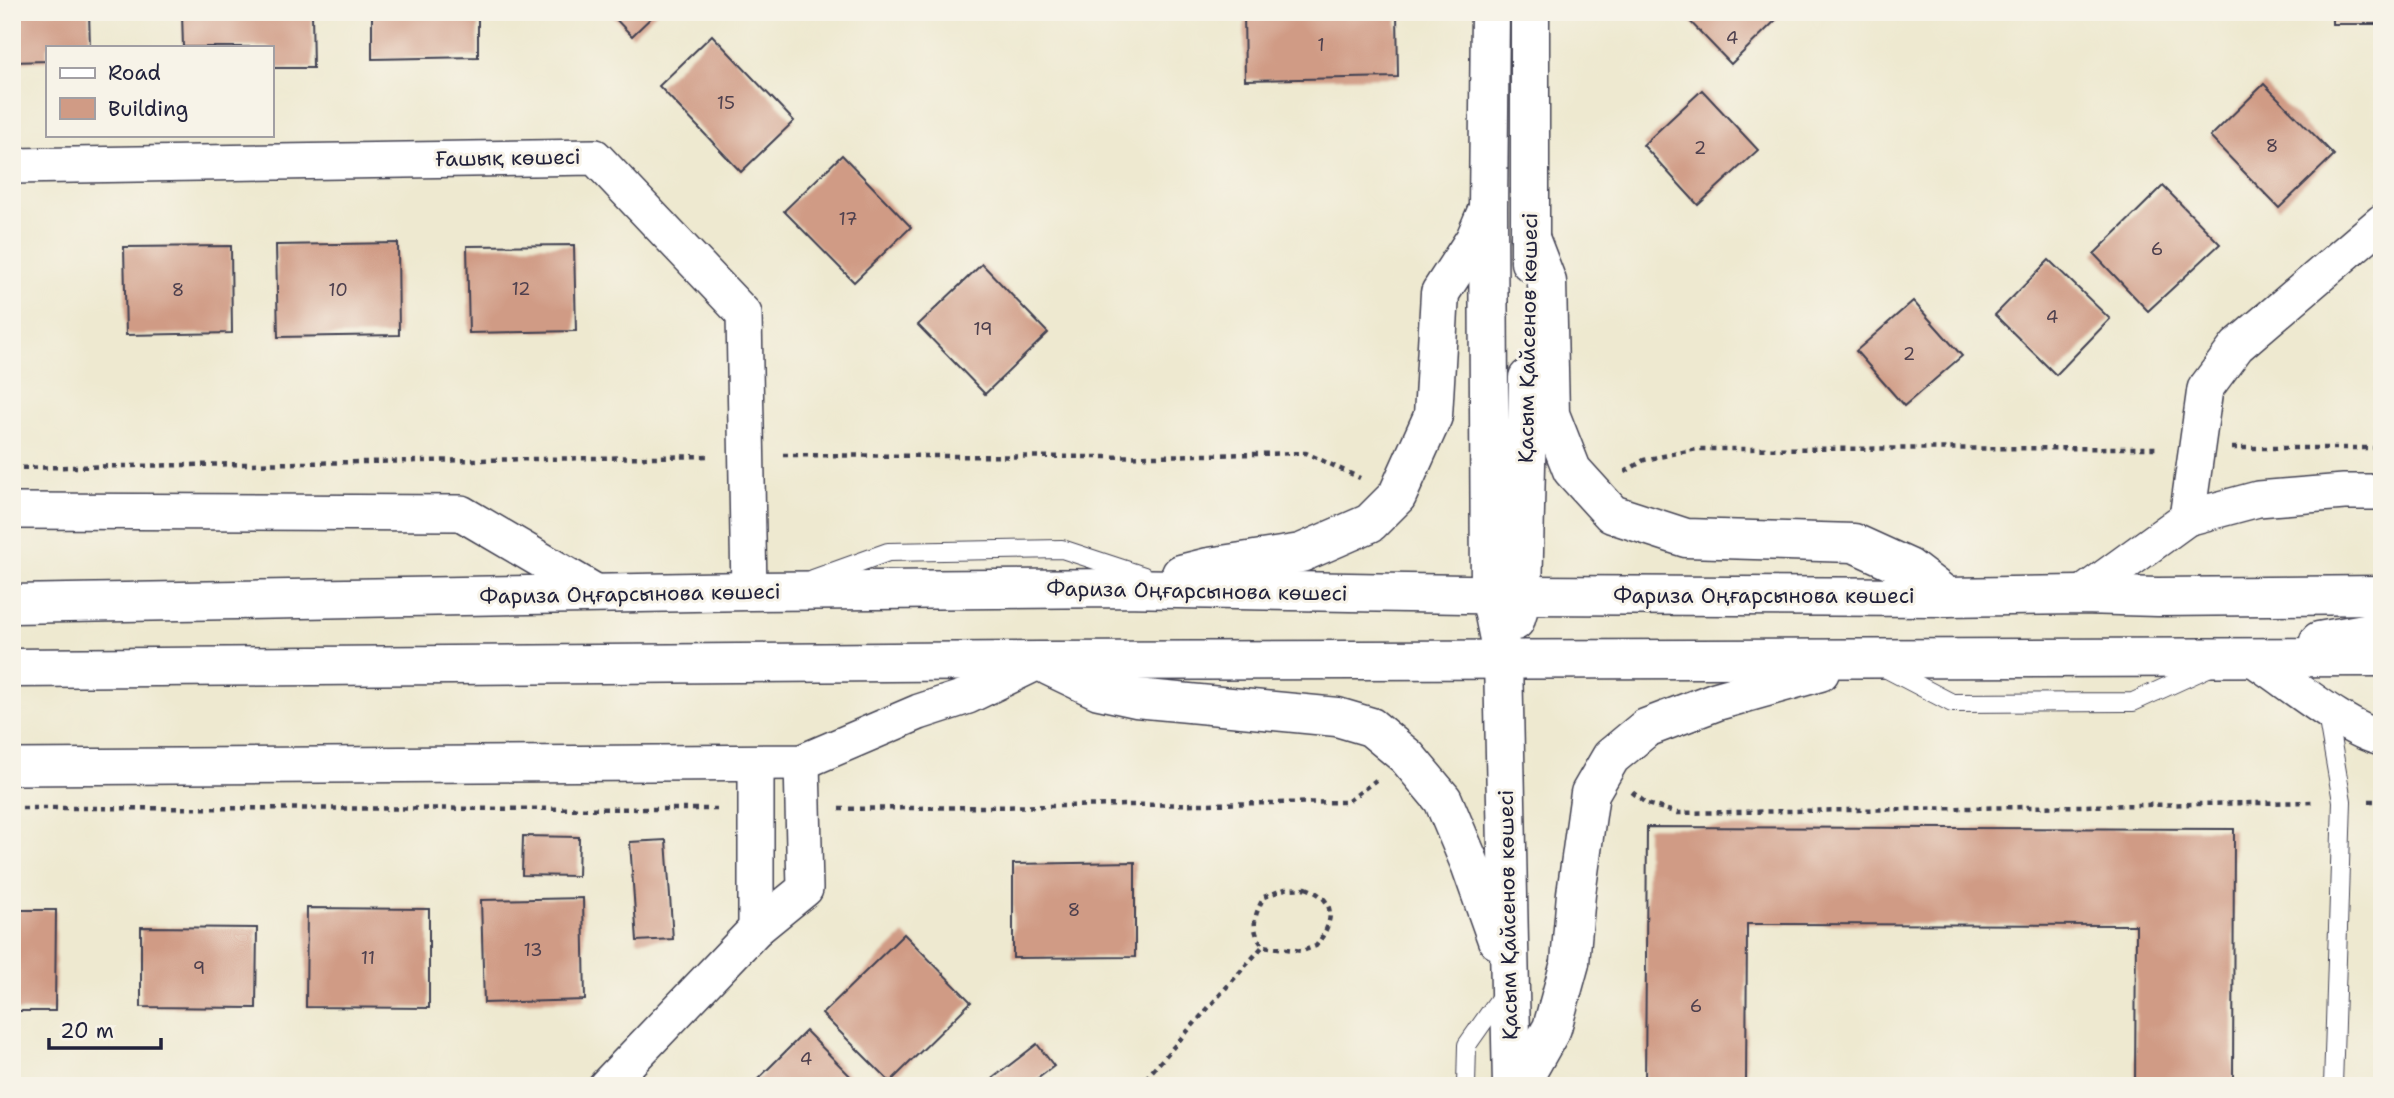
<svg xmlns="http://www.w3.org/2000/svg" width="2394" height="1098" viewBox="0 0 2394 1098" font-family="'Shantell Sans',sans-serif">
<rect width="100%" height="100%" fill="#f7f3e8"/>
<filter id="ink" filterUnits="userSpaceOnUse"><feTurbulence type="fractalNoise" baseFrequency=".0143" numOctaves="2"/><feDisplacementMap in="SourceGraphic" scale="14" xChannelSelector="R" yChannelSelector="G"/><feConvolveMatrix kernelMatrix="1 2 1 2 8 2 1 2 1" color-interpolation-filters="sRGB"/></filter>
<filter id="wash" filterUnits="userSpaceOnUse"><feTurbulence type="fractalNoise" baseFrequency=".00686" numOctaves="4" result="noise"/><feDisplacementMap in="SourceGraphic" scale="28" xChannelSelector="R" yChannelSelector="G"/><feGaussianBlur stdDeviation="1.57" result="paint"/><feColorMatrix in="noise" values="0 0 0 0 0 0 0 0 0 0 0 0 0 0 0 0 0 1.4 0 .05"/><feComposite in="paint" operator="in"/></filter>
<g filter="url(#wash)">
<rect width="100%" height="100%" fill="#eee9d0"/>
<g id="blocks">
<g fill="#d09b85">
<path d="M12,12H89L90,47H47V61L12,62Z"/>
<path d="M182,12H312L313,68H271V47H183Z"/>
<path d="M372,12H478V57L372,59Z"/>
<path d="M609,12H657L632,36Z"/>
<path d="M1244,12H1397L1398,77L1245,80Z"/>
<path d="M1681,12H1784L1731,64Z"/>
<rect x="2332" y="12" width="50" height="12"/>
<path d="M712,35L794,121L741,172L659,86Z"/>
<path d="M2264,84L2334,155L2279,208L2210,137Z"/>
<path d="M1702,90L1758,150L1698,205L1643,145Z"/>
<path d="M842,155L911,227L854,282L784,211Z"/>
<path d="M2163,186L2220,244L2148,311L2094,254Z"/>
<path d="M398,243L399,335L278,337L276,245Z"/>
<path d="M574,245L576,331L469,333L467,246Z"/>
<path d="M231,246L232,333L126,335L124,247Z"/>
<path d="M2049,260L2110,319L2056,375L1995,315Z"/>
<path d="M982,264L1048,333L985,394L918,325Z"/>
<path d="M1913,301L1962,356L1904,406L1856,351Z"/>
<path d="M1647,827L2234,829L2233,1086H2135L2136,925L1747,924L1746,1086H1645Z"/>
<path d="M523,836L579,837L578,876L522,875Z"/>
<path d="M666,840L673,939L637,941L630,842Z"/>
<path d="M1135,862V957L1013,958V864Z"/>
<path d="M583,898L585,1000L484,1003L481,900Z"/>
<path d="M307,908L429,909V1008L306,1007Z"/>
<path d="M12,910H56L55,1011H12Z"/>
<path d="M141,927L257,928L256,1008L141,1007Z"/>
<path d="M904,934L971,1002L890,1082L822,1014Z"/>
<path d="M806,1031L860,1086H751Z"/>
<path d="M1037,1044L1054,1066L1028,1086H999L993,1078Z"/>
</g>
</g>
</g>
<g filter="url(#ink)">
<use href="#blocks" fill-opacity="0" stroke="#414051" stroke-width="2"/>
<g fill="none" stroke-linecap="round" stroke-linejoin="round">
<defs>
<g id="service">
<path d="M813,579L888,552L1062,549L1144,576"/>
<path d="M1883,667L1952,703L2133,702L2210,667"/>
<path d="M2326,709L2342,801L2333,1086"/>
<path d="M1466,1086L1467,1045L1505,991"/>
</g>
<g id="minor">
<path d="M12,166L595,157L744,314L749,591"/>
<path d="M12,511L461,513L599,594"/>
<path d="M2187,518L2205,389L2237,346L2382,222"/>
<path d="M2081,595L2187,518L2258,499L2344,492H2382"/>
<path d="M2252,658C2285,679 2347,731 2382,738"/>
<path d="M12,767L802,762L919,712L968,696L1040,661"/>
<path d="M756,929V764"/>
<path d="M606,1086L756,929L805,889L802,762"/>
</g>
<g id="tertiary">
<path d="M1490,12L1488,208L1490,595L1503,659L1512,1086"/>
<path d="M1530,12V262"/>
<path d="M1530,238L1547,282L1550,414L1572,470L1612,514L1686,538L1854,543L1909,568L1947,597"/>
<path d="M1181,574L1209,567L1301,553L1370,523L1397,496L1433,416L1440,293L1475,239L1486,213"/>
<path d="M12,604L749,591L1120,588L1523,595L1947,597L2081,595L2158,597L2382,595"/>
<path d="M1515,621L1523,595L1528,378"/>
<path d="M2319,641L2382,630"/>
<path d="M1049,666L1099,690L1136,698L1337,717L1371,727L1407,757L1443,800L1470,864L1497,940"/>
<path d="M12,668L1040,661L2382,657"/>
<path d="M1519,1086L1552,1028L1570,963L1576,894L1590,793L1611,757L1646,728L1717,701L1820,672"/>
</g>
</defs>
<use href="#service" stroke="#414051" stroke-width="20"/>
<use href="#minor" stroke="#414051" stroke-width="38"/>
<use href="#tertiary" stroke="#414051" stroke-width="41"/>
<g stroke="#414051" stroke-width="4.5" stroke-dasharray="5 5" stroke-linecap="butt">
<path d="M2232,448H2382"/>
<path d="M783,455L1102,457L1306,453L1360,478"/>
<path d="M12,468L711,456"/>
<path d="M1625,472L1644,460L1697,449L2160,448"/>
<path d="M1632,792L1647,804L1678,813L2314,802"/>
<path d="M2369,801H2382"/>
<path d="M12,808L722,809"/>
<path d="M839,809L1347,802L1376,780"/>
<path d="M1306,888C1338,900 1334,922 1316,946L1302,951L1263,946C1250,929 1254,915 1264,897L1285,889Z"/>
<path d="M1139,1086L1263,946"/>
</g>
<use href="#service" stroke="#fff" stroke-width="18"/>
<use href="#minor" stroke="#fff" stroke-width="35"/>
<use href="#tertiary" stroke="#fff" stroke-width="38"/>
</g>
</g>
<g text-anchor="middle" dominant-baseline="central" stroke-width="6" stroke-linejoin="round" paint-order="stroke">
<g font-size="18" fill="#4e404e">
<text x="1732" y="38">4</text>
<text x="1321" y="45">1</text>
<text x="726" y="103">15</text>
<text x="2272" y="146">8</text>
<text x="1700" y="148">2</text>
<text x="848" y="219">17</text>
<text x="2157" y="249">6</text>
<text x="521" y="289">12</text>
<text x="178" y="290">8</text>
<text x="338" y="290">10</text>
<text x="2052" y="317">4</text>
<text x="983" y="329">19</text>
<text x="1909" y="354">2</text>
<text x="1074" y="910">8</text>
<text x="533" y="950">13</text>
<text x="368" y="958">11</text>
<text x="199" y="968">9</text>
<text x="1696" y="1006">6</text>
<text x="806" y="1059">4</text>
</g>
<g font-size="21" fill="#22223b" stroke="#f7f3e8">
<text transform="translate(508 158) rotate(-1)">Ғашық көшесі</text>
<text transform="translate(1528 338) rotate(-89)">Қасым Қайсенов көшесі</text>
<text transform="translate(1197 591) rotate(1)">Фариза Оңғарсынова көшесі</text>
<text transform="translate(630 594) rotate(-1)">Фариза Оңғарсынова көшесі</text>
<text x="1764" y="596">Фариза Оңғарсынова көшесі</text>
<text transform="translate(1508 915) rotate(-91)">Қасым Қайсенов көшесі</text>
</g>
</g>
<rect width="2394" height="1098" fill="none" stroke="#f7f3e8" stroke-width="42"/>
<rect x="46" y="46" width="228" height="91" fill="#f7f3e8" stroke="#a29fa3" stroke-width="2"/>
<rect x="60" y="68" width="35" height="10" fill="#ffffff" stroke="#a29fa3" stroke-width="2"/>
<text x="108" y="80" font-size="21" fill="#22223b">Road</text>
<rect x="60" y="98" width="35" height="21" fill="#d09b85" stroke="#a29fa3" stroke-width="2"/>
<text x="108" y="116" font-size="21" fill="#22223b">Building</text>
<path d="M49 1038v10h112v-10" fill="none" stroke="#22223b" stroke-width="3.5"/>
<text x="60" y="1038" font-size="21" fill="#22223b" stroke="#f7f3e8" stroke-width="5" paint-order="stroke">20 m</text>
</svg>
